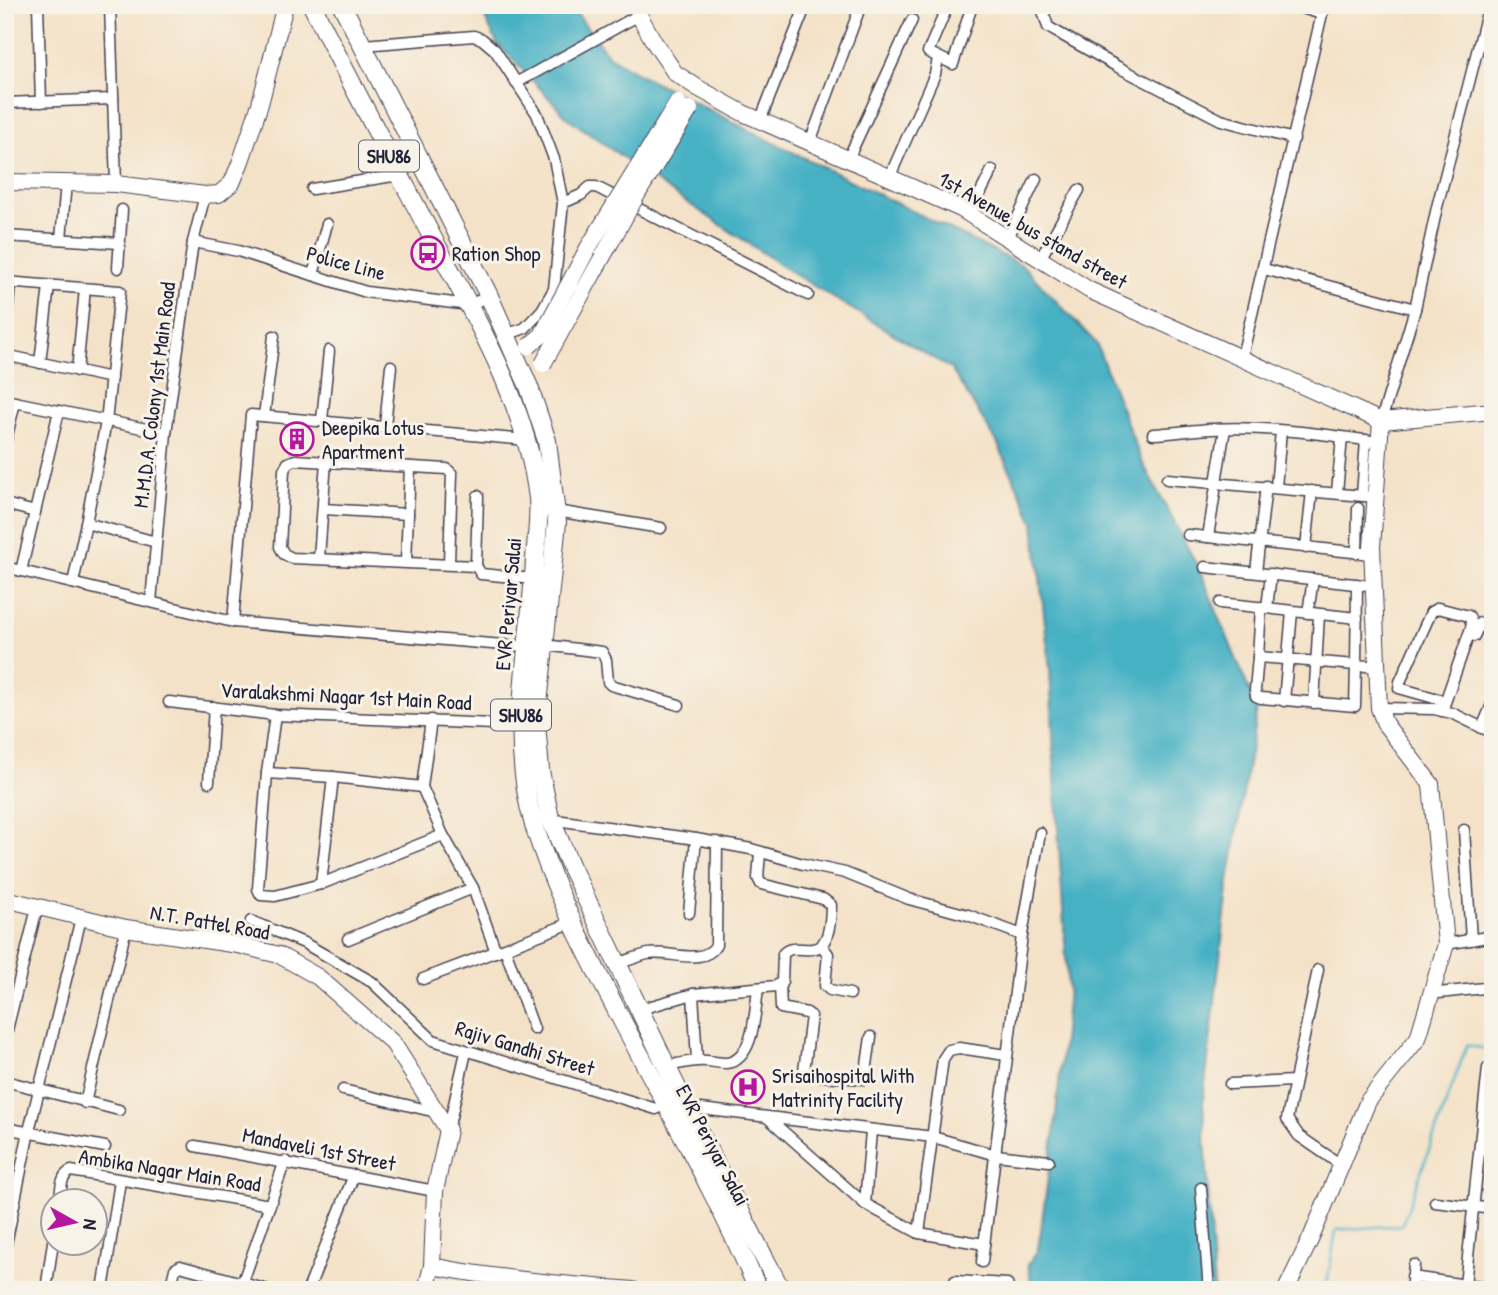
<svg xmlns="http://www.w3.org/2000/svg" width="1498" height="1295" viewBox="0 0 1498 1295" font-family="'Patrick Hand',sans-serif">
<rect width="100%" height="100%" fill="#f7f3e8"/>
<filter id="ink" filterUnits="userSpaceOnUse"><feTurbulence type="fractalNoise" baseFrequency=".0143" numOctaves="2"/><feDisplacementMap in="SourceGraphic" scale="14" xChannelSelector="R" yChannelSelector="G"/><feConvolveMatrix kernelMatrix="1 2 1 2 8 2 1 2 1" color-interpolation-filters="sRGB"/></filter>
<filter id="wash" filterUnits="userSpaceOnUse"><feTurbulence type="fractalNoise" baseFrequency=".00686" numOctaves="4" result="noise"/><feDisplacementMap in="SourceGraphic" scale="28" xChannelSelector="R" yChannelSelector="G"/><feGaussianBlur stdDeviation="1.57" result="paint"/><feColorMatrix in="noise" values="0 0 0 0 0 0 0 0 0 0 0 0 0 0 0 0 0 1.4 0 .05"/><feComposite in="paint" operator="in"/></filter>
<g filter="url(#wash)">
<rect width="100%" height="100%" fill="#f4e2c8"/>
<path fill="#46b1c4" stroke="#346a80" stroke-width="2" d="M479,5H570L609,56L641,75L770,141L1022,265L1096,343L1142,462L1200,571L1257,709L1229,881L1203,1102L1214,1290H1033L1028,1265L1038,1250L1054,1135L1068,990L1056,798L1050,669L1034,523L997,442L951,369L799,277L670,191L568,118L497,43Z"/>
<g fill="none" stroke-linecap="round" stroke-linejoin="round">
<path stroke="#46b1c4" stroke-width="2.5" d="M1326,1290L1336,1230L1402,1225L1467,1045L1493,1051"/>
</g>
</g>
<g filter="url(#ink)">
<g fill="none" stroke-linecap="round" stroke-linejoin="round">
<defs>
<g id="street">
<path d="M38,5L41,102"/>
<path d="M110,5L116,184"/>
<path d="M948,5L928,52L953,64L971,9L961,5"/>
<path d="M1041,5L1048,27L1118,67L1221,120L1294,139"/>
<path d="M1291,5L1322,14"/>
<path d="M363,45L474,36L482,39L495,50L537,114L554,159L563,203L554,289L542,310L525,328L506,335"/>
<path d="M516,83L639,15"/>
<path d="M5,103L113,99"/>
<path d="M760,121L806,5"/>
<path d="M810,142L861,5"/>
<path d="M848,159L912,20"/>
<path d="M890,176L935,74L938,58"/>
<path d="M312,189L399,175"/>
<path d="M563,203L581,195L590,187H596L808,295"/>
<path d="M970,214L992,170"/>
<path d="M5,236L119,243"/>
<path d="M1008,238L1036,179"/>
<path d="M61,239L66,183"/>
<path d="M193,242L238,251L366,292L469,305L489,296"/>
<path d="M1040,259L1079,190"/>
<path d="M118,268L122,210"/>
<path d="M1264,269L1415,309"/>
<path d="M313,275L327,224"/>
<path d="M5,282L120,291L106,422L86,523L156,542"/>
<path d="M5,343L10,283"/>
<path d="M5,355L111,378"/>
<path d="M1242,357L1324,5"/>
<path d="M40,363L49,286"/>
<path d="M77,371L85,289"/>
<path d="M5,400L166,433"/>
<path d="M264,416L274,336"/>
<path d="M322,420L329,351"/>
<path d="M1381,421L1415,309L1437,207L1489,5"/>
<path d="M385,426L391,366"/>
<path d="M1153,434C1173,433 1192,430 1212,429C1268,426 1324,434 1379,442"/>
<path d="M5,444L15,402"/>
<path d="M1167,479L1375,497"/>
<path d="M1216,482L1225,429"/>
<path d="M1276,487L1281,431"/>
<path d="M1337,493L1342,437"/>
<path d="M1362,495L1366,440"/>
<path d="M478,496L476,566L481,574L534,579"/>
<path d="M5,504L35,512"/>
<path d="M323,509L408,514"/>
<path d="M556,511L661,528"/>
<path d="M1188,535L1372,554"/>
<path d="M1208,537L1215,492"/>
<path d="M1306,548L1312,491"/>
<path d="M1357,553L1358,508"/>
<path d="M319,558L326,461"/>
<path d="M406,561L410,467"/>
<path d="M449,563L452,474L447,469L295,460L288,463L284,470L280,547L284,554L292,558L476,566"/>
<path d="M5,567L233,622L527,647"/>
<path d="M1205,567L1363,585"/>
<path d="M21,571L59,411"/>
<path d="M1256,572L1266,486"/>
<path d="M73,583L86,523"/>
<path d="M1357,584L1356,665L1258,657L1255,690L1256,696L1261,698L1355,706L1356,665L1377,667"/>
<path d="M151,602L166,433L193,242L205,195"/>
<path d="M1220,603L1357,618"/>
<path d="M1267,608L1271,574"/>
<path d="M1308,613L1313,579"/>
<path d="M233,622L251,415L527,440"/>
<path d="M1474,636L1480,623L1493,629"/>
<path d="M544,645L602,652L606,660L608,682L611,685L679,705"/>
<path d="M1258,657L1261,607"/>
<path d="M1284,701L1292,612"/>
<path d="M169,702L275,715L520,725"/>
<path d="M1314,703L1319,615"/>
<path d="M1379,708L1434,709L1452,713L1493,733"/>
<path d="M1442,711L1472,625L1469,616L1438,608L1431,612L1400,682L1399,688L1445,701"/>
<path d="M275,715L267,773L258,889L261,895L275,896L321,884L443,835"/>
<path d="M431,720L422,787L443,835L473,888L496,952"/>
<path d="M1482,728L1493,702"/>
<path d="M267,773L333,777L422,787"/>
<path d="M209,782L214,707"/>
<path d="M548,819L696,839L751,849L803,864L845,873L909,899L968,915L1022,935"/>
<path d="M1464,830L1471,940"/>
<path d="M321,884L333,777"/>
<path d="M689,913L696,839"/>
<path d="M251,921L304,943L372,982L433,1040L656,1109"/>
<path d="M348,939L473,888"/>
<path d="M1446,944L1493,936"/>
<path d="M822,946L828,954L825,986L830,990L850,994"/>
<path d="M505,949L534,1029"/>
<path d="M617,964C627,961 638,956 648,954C669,950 704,967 716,945L717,842"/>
<path d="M1318,970L1287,1119L1299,1136L1341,1165"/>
<path d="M423,979L571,923"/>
<path d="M780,985L781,1008L807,1013L811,1016L804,1071L808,1075L865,1079L871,1037"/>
<path d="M693,994L697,1060"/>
<path d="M1430,994L1493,987"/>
<path d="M641,1009L693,994L776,986L782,982L783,954C798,936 830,975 831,905L823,899L761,884L758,878L760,852"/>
<path d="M5,1038L37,908"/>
<path d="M677,1064C684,1063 691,1061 698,1061C708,1060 717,1063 726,1063C755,1061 755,1009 758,988"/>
<path d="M5,1081L119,1110"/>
<path d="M1230,1084L1294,1081"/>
<path d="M343,1090L436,1112"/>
<path d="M85,1103L126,928"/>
<path d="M701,1109L933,1137L996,1155L1049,1161"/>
<path d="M768,1118L865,1204L919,1233L984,1244"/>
<path d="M5,1128L105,1147"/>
<path d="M448,1130L466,1052"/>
<path d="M195,1146L435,1191"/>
<path d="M1201,1188L1209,1290"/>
<path d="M60,1200C61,1190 60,1176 71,1171L270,1205"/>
<path d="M1435,1202L1493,1209"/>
<path d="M865,1204L871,1131"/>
<path d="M919,1233L943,1059L949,1050L959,1048L1006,1055"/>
<path d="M5,1249L29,1131L81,918"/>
<path d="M982,1262L1022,935L1040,833"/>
<path d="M1412,1277L1493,1289"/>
<path d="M1465,1285L1488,1068"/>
<path d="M46,1290L53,1242"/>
<path d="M103,1290L120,1181"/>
<path d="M170,1290L175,1269L180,1266L268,1290"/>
<path d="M240,1290L285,1161"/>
<path d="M308,1290L354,1175"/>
<path d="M958,1290L955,1281L1007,1284L1009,1290"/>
<path d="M1411,1290L1414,1265"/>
</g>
<g id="secondary">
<path d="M637,5L639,15L654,42L675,73L698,88L743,113L961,209L1089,290L1381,421L1493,411"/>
<path d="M5,182L116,184L205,195L219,194L232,183L241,161L260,104L285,5"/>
<path d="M5,899L126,928L238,945L279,955L318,977L393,1043L448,1130L435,1191L432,1266L426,1290"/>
<path d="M432,1266C498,1279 566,1285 633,1290"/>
<path d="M1286,1290L1311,1238L1368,1101L1418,1038L1446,944L1431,784L1385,724L1379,708L1372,547L1381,421"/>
</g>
<g id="primary">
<path d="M312,5C350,82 391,158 431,235C476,318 526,402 538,498C540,518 536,541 535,561C530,649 508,738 534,825C554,890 585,949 616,1009C664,1102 717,1194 758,1290"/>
<path d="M342,5L489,296L529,387L547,441L557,522L536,723L540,771L550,818L571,867L688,1111L781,1290"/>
</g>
</defs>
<use href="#street" stroke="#423f50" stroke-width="13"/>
<use href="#secondary" stroke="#423f50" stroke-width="18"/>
<use href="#primary" stroke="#423f50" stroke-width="20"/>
<use href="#street" stroke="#fff" stroke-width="10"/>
<use href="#secondary" stroke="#fff" stroke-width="16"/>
<use href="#primary" stroke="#fff" stroke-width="18"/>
<defs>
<g id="secondary-bridge">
<path d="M529,346L542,335L588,248L678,102"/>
<path d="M543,364L638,193L690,109"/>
</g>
</defs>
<use href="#secondary-bridge" stroke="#423f50" stroke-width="18" stroke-linecap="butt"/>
<use href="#secondary-bridge" stroke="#fff" stroke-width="16"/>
</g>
</g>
<defs>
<symbol id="bus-ring" viewBox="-11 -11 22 22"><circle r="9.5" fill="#f7f3e8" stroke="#b5179e" stroke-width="1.5"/><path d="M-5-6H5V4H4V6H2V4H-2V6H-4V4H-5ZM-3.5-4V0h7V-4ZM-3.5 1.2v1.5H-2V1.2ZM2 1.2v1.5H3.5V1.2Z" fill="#b5179e"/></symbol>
<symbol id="building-ring" viewBox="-11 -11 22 22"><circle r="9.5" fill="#f7f3e8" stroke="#b5179e" stroke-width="1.5"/><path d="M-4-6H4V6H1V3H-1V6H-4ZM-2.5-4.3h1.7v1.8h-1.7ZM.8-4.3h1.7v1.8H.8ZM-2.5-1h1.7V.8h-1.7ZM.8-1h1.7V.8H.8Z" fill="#b5179e"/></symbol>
<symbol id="hospital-ring" viewBox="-11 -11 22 22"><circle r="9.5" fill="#f7f3e8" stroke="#b5179e" stroke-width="1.5"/><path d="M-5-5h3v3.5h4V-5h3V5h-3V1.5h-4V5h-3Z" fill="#b5179e"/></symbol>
</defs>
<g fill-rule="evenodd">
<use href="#bus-ring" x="409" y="234" width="38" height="38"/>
<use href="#building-ring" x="278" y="420" width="38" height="38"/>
<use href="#hospital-ring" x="729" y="1068" width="38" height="38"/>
</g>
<g text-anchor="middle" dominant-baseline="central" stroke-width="6" stroke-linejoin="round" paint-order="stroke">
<g fill="#f7f3e8" stroke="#62616f" stroke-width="2">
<rect x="359" y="140.5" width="60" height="31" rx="5"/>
<rect x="491" y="699.5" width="60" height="31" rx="5"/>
</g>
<g font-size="19" font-weight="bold" fill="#22223b">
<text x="389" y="156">SHU86</text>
<text x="521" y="715">SHU86</text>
</g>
<g font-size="21" fill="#22223b" stroke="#f7f3e8">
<text transform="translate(1033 230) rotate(30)">1st Avenue, bus stand street</text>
<text transform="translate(346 263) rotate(15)">Police Line</text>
<text transform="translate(154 395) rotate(-83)">M.M.D.A. Colony 1st Main Road</text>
<text transform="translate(508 604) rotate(-85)">EVR Periyar Salai</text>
<text transform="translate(346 696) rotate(3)">Varalakshmi Nagar 1st Main Road</text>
<text transform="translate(210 922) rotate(10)">N.T. Pattel Road</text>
<text transform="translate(525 1048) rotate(17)">Rajiv Gandhi Street</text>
<text transform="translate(713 1145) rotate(62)">EVR Periyar Salai</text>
<text transform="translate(319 1149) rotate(11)">Mandaveli 1st Street</text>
<text transform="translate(170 1170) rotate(9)">Ambika Nagar Main Road</text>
</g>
<g font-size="21" fill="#22223b" stroke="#f7f3e8" text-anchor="start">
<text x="452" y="253">Ration Shop</text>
<text x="322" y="427">Deepika Lotus<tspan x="322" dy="24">Apartment</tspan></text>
<text x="772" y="1075">Srisaihospital With<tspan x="772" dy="24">Matrinity Facility</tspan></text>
</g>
</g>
<rect width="1498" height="1295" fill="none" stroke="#f7f3e8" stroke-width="28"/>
<g transform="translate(74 1222) rotate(98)"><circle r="33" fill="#f7f3e8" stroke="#a29fa3" stroke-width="2"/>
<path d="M0-5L12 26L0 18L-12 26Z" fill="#b5179e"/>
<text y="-10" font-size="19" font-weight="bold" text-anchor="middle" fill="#22223b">N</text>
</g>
</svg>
